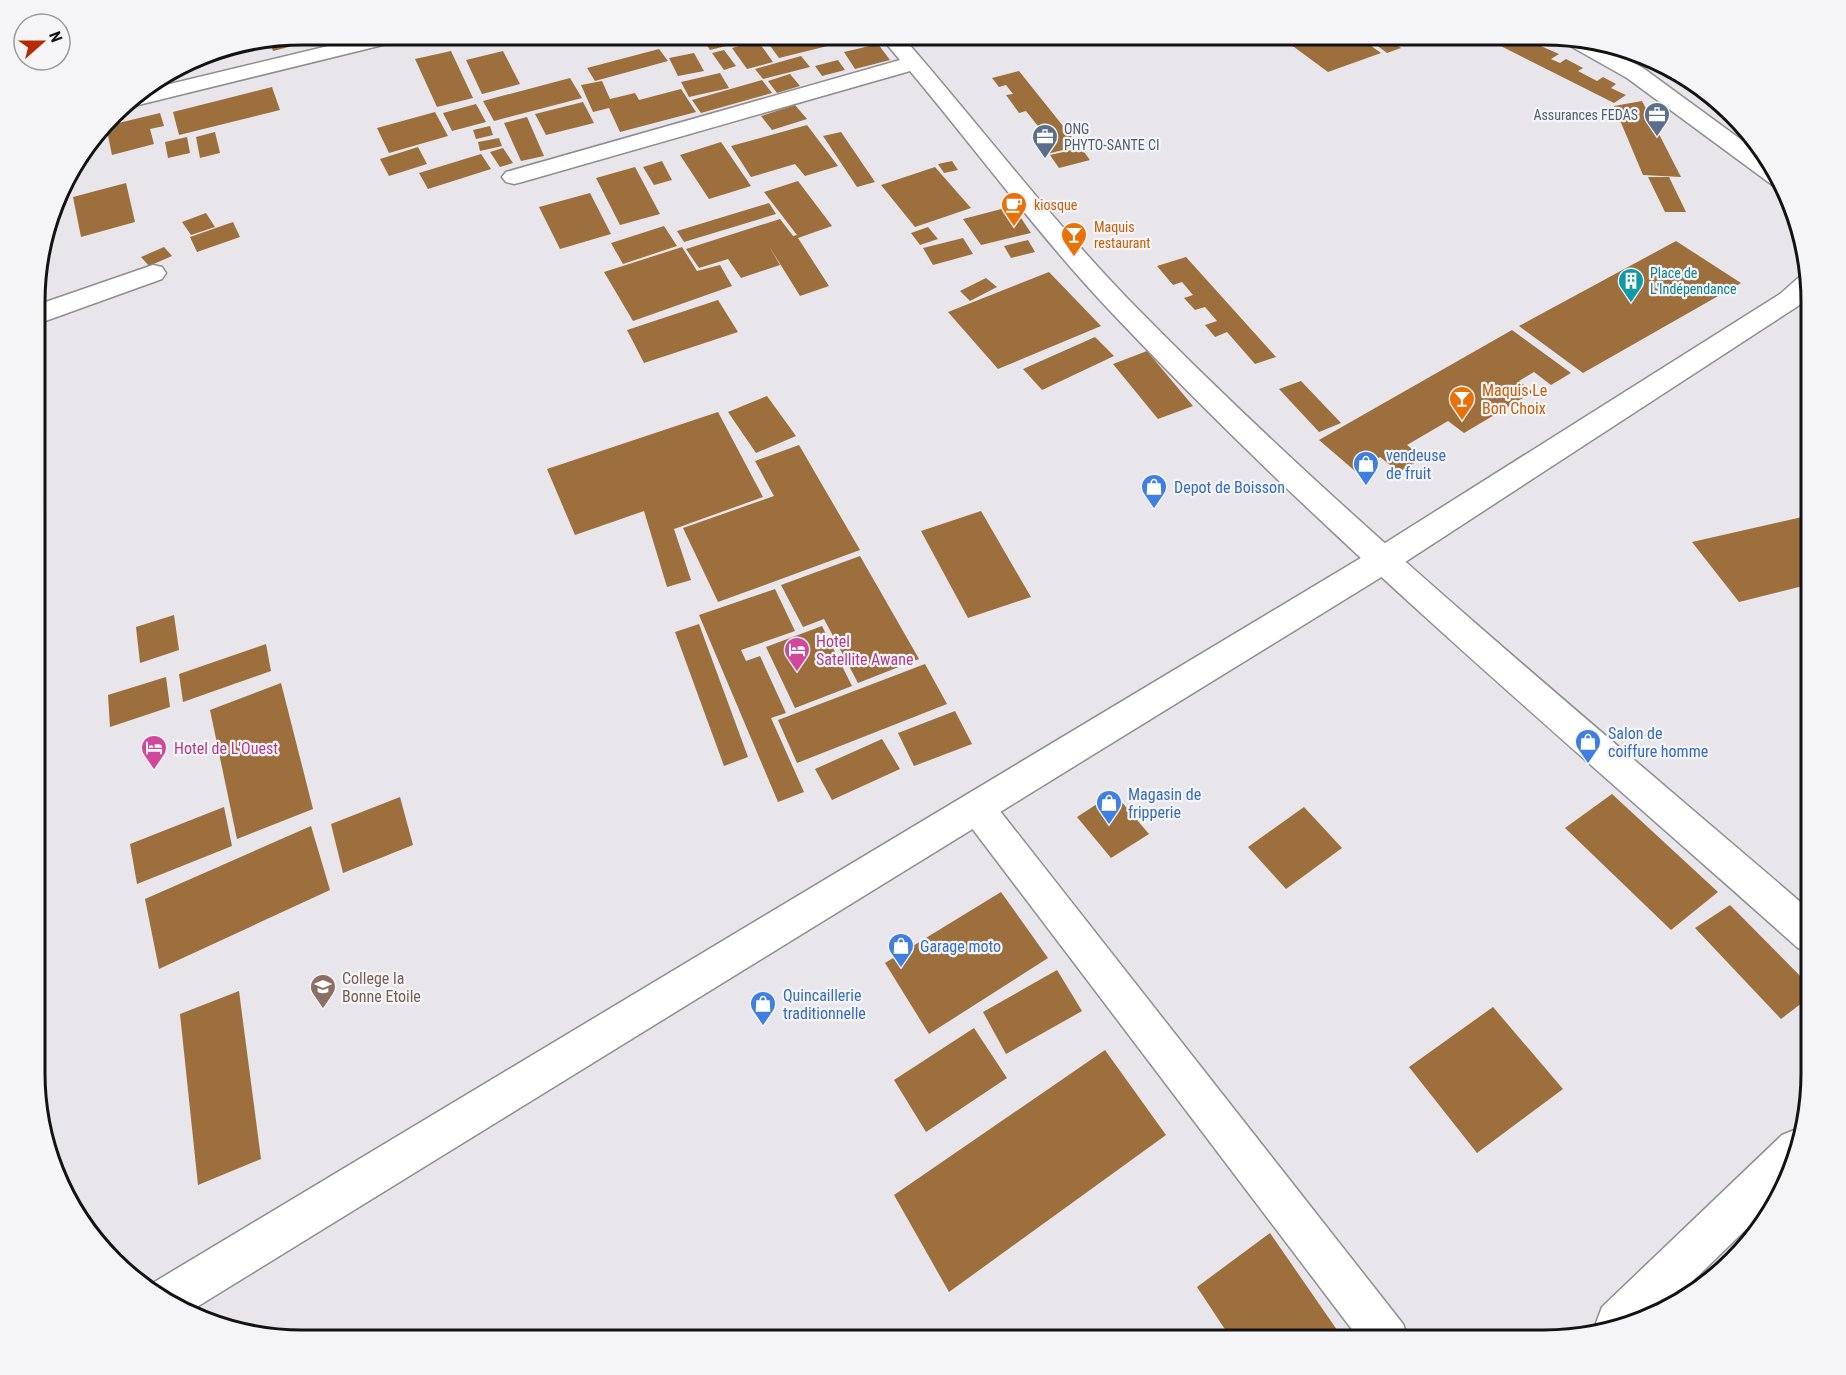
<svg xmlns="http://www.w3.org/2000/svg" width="1846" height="1375" viewBox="0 0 1846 1375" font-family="'Roboto Condensed',sans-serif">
<rect width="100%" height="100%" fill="#e8e6ea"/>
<g fill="#9c6f3d">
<path d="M305,35L308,42L273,51L269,40Z"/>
<path d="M314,35H345L317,42Z"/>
<path d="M658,35H688L664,42Z"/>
<path d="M728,35H756L758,38L710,50L704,41Z"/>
<path d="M762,35H849L852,40L779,58Z"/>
<path d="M1006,35H1040V36L1014,43Z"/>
<path d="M1317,35H1356L1381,53L1328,72L1290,44Z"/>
<path d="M1479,35H1522L1529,39L1527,40L1559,54L1551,59L1560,63L1566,59L1583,68L1578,71L1597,81L1603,77L1616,84L1611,88L1626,95L1614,103Z"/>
<path d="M1389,39L1401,48L1387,53L1375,44Z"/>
<path d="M758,41L773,62L747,69L732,48Z"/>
<path d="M878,44L890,60L855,69L844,52Z"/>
<path d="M659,49L668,61L595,81L587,68Z"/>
<path d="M724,50L736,66L724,70L712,53Z"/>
<path d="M451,51L473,98L437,107L415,59Z"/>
<path d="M503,51L520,84L482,94L466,60Z"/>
<path d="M694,53L704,71L678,76L669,58Z"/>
<path d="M801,56L810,67L763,79L755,69Z"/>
<path d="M838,60L845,70L822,76L815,66Z"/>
<path d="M1019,71L1079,146L1047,154L1043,147L1053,145L1026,111L1019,113L1006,95L1013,94L1006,85L999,87L992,78Z"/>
<path d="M720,73L729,88L689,97L681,82Z"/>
<path d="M790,74L800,86L777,93L768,81Z"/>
<path d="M570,78L582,98L494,121L483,101Z"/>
<path d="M762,80L772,93L701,113L692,100Z"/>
<path d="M602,81L610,99L635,93L639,100L681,89L696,112L620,132L609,108L593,112L581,85Z"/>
<path d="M272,87L280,110L179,135L173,112Z"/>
<path d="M1642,101L1681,177L1643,175L1614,106Z"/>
<path d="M583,102L594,123L546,135L535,114Z"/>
<path d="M476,104L486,122L452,131L443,113Z"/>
<path d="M795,105L807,119L772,130L761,116Z"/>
<path d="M435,112L448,136L389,153L377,128Z"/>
<path d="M160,113L164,126L150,129L154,144L112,155L106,126Z"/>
<path d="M527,117L544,156L521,161L504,123Z"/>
<path d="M807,125L838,166L805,176L795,164L751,177L731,146Z"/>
<path d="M490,126L493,135L476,139L473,130Z"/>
<path d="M215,132L220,153L200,158L196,137Z"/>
<path d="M841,132L875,182L857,187L823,136Z"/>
<path d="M187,137L190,153L168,158L165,142Z"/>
<path d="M499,138L502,146L480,151L478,142Z"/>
<path d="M721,142L751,186L709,199L680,155Z"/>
<path d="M418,147L427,164L389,176L380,159Z"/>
<path d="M503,148L513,163L500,167L490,152Z"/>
<path d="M1081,148L1090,160L1059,168L1050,155Z"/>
<path d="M87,149L89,162L72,166L73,165Z"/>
<path d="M481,154L491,169L428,189L419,173Z"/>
<path d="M662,161L672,180L654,185L643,167Z"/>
<path d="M952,161L958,170L944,173L938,164Z"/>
<path d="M635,167L660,214L620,225L596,178Z"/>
<path d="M935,167L971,208L915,227L881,185Z"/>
<path d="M1648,177H1669L1686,212H1665Z"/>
<path d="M798,181L832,226L798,238L829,286L800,296L769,246L780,265L741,278L728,259L699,268L686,249L780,219L793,236L797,235L764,192Z"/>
<path d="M126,183L135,222L81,237L73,197Z"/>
<path d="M590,193L611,234L560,249L539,207Z"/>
<path d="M769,203L776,214L684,242L677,231Z"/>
<path d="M1013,206L1031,233L981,245L963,219Z"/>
<path d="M55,212L57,231L48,233Z"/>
<path d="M206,213L215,227L191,235L182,222Z"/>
<path d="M233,222L240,237L197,252L190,237Z"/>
<path d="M664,226L677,246L623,264L611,243Z"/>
<path d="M928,227L938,239L920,245L911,233Z"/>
<path d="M963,238L973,254L933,265L923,248Z"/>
<path d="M1028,240L1035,252L1011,258L1004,246Z"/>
<path d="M1676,241L1741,283L1583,373L1519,326Z"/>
<path d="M164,247L172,256L149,266L141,257Z"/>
<path d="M682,247L697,271L720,265L732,286L633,321L604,272Z"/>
<path d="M1186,257L1276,357L1255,364L1227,332L1215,337L1205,325L1217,321L1205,307L1195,310L1184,298L1193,295L1182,282L1173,285L1157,266Z"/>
<path d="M1049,272L1101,326L998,369L948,312Z"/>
<path d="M986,278L997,287L970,301L960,291Z"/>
<path d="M718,300L738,332L644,363L627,330Z"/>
<path d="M1512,330L1571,373L1551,385L1534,372L1519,381L1533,392L1464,433L1448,421L1407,445L1423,458L1399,472L1380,457L1355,471L1319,440Z"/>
<path d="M1095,337L1114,356L1042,390L1023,369Z"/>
<path d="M1147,351L1193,406L1158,419L1113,364Z"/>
<path d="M1301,381L1341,423L1319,432L1279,389Z"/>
<path d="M767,396L796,436L756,453L728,412Z"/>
<path d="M718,412L763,497L674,529L691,580L667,587L644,511L575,535L547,469Z"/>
<path d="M799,445L860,550L718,602L683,528L774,496L755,461Z"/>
<path d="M981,511L1031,597L968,618L921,531Z"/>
<path d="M1811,515V584L1739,602L1692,542Z"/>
<path d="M860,556L919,659L858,683L824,619L803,627L781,585Z"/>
<path d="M775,589L795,631L741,650L746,661L760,656L786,713L771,718L804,792L778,802L699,615Z"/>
<path d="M174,615L179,650L140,663L136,627Z"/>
<path d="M699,624L748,757L724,766L675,632Z"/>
<path d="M822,626L852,686L795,708L766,647Z"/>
<path d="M266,644L271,671L183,702L179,674Z"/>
<path d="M925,664L947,704L797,763L778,720Z"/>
<path d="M166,677L170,707L110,727L108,695Z"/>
<path d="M281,683L313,809L237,839L210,710Z"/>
<path d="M955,711L972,744L914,766L898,733Z"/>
<path d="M882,739L900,769L832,800L815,769Z"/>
<path d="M1114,793L1149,834L1111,858L1077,817Z"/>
<path d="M1612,794L1718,892L1671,930L1565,828Z"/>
<path d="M400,797L413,845L343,873L331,824Z"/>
<path d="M224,807L232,846L137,884L130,844Z"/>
<path d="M1304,807L1342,848L1286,889L1248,847Z"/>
<path d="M311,826L330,890L159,969L145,899Z"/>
<path d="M1001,892L1048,958L929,1034L885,963Z"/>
<path d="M1730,905L1811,987V996L1781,1019L1695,928Z"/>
<path d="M1057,970L1082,1011L1006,1054L983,1012Z"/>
<path d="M239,991L261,1159L198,1185L180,1014Z"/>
<path d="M1493,1007L1563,1089L1477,1153L1409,1067Z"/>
<path d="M974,1028L1007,1078L926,1132L894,1080Z"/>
<path d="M1105,1050L1166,1135L949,1292L894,1195Z"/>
<path d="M1270,1233L1344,1340H1232L1197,1287Z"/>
<path d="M1186,1330L1193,1340H1172Z"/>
</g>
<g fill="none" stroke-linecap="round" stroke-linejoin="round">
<defs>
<g id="minor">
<path d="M374,35H410L407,40L399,41L126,108L121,107L145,90Z"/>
<path d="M879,35H901C977,122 1048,216 1129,300C1342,518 1580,712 1811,911V953L1798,948C1565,740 1325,539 1111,312C1039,236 977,151 910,71L522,182L514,184L506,182L502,177L506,172L900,60Z"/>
<path d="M1564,36L1599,44L1643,68L1762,155L1785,189L1775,187L1627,78L1565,43Z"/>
<path d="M153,265L162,267L166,273L162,279L37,324V305Z"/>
<path d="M977,792L989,797L1403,1324L1409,1340H1360L965,819L959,808L965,797Z"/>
<path d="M1797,1129L1801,1131L1791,1176L1777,1199L1659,1314L1598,1328L1596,1323L1602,1307L1782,1135Z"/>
</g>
<path id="secondary" d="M1805,276L1810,295L1798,306L1396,568L187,1313L150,1289L151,1284L1374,550L1707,340L1780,294L1798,278Z"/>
</defs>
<use href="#minor" stroke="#8f8d90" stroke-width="3"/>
<use href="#secondary" stroke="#8f8d90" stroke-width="3"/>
<use href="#minor" fill="#fff" fill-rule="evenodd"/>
<use href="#secondary" fill="#fff" fill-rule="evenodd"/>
</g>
<defs>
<symbol id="office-pin" viewBox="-11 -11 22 30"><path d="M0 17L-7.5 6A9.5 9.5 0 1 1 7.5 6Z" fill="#5c6f8a" stroke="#f5f4f7"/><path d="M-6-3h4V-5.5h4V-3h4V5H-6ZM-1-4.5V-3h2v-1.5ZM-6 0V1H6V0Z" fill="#fff"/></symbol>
<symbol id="cafe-pin" viewBox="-11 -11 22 30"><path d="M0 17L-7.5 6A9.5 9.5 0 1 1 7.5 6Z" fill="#e8710a" stroke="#f5f4f7"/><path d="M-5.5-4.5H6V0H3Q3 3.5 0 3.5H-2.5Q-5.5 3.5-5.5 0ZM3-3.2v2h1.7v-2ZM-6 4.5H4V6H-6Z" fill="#fff"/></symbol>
<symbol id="bar-pin" viewBox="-11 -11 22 30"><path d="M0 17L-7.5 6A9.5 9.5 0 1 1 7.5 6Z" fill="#e8710a" stroke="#f5f4f7"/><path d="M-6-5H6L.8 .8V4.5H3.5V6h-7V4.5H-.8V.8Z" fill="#fff"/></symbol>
<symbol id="building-pin" viewBox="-11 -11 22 30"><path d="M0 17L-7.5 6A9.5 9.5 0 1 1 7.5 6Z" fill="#0f9aa8" stroke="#f5f4f7"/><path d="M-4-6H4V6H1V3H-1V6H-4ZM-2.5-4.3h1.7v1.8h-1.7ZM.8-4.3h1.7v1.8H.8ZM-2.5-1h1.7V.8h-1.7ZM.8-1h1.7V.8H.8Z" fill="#fff"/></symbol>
<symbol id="shop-pin" viewBox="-11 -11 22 30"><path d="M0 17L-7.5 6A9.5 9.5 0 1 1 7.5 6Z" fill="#3f7fe0" stroke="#f5f4f7"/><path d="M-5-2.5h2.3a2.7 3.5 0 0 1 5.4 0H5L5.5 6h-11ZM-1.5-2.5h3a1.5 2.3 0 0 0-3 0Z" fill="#fff"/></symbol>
<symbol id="hotel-pin" viewBox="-11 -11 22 30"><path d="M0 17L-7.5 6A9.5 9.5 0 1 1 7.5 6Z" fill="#d1479c" stroke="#f5f4f7"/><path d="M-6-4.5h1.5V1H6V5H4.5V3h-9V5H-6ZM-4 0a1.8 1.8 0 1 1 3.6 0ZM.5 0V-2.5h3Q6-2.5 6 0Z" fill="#fff"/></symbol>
<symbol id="school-pin" viewBox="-11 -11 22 30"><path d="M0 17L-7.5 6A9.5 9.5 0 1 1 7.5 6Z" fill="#8d6e63" stroke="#f5f4f7"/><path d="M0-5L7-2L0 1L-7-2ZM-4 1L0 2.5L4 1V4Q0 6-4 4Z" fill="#fff"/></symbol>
</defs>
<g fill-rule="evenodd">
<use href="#office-pin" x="1642" y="100" width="30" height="40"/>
<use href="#office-pin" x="1030" y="122" width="30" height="40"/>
<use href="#cafe-pin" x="999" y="190" width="30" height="40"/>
<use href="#bar-pin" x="1059" y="220" width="30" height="40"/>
<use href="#building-pin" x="1616" y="266" width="30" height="40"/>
<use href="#bar-pin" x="1447" y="384" width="30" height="40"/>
<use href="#shop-pin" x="1351" y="449" width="30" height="40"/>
<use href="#shop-pin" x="1139" y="472" width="30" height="40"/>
<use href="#hotel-pin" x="782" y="635" width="30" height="40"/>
<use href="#shop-pin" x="1573" y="727" width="30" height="40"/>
<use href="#hotel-pin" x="139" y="733" width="30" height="40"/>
<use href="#shop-pin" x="1094" y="788" width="30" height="40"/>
<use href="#shop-pin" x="886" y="931" width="30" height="40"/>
<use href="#school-pin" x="308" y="972" width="30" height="40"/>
<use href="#shop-pin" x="748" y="989" width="30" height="40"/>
</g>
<g text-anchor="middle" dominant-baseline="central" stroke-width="4.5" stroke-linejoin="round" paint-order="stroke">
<g font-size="14" fill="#4e5e75" stroke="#f5f4f7" text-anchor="end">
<text x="1638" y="115">Assurances FEDAS</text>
<text x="1064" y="129" text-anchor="start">ONG<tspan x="1064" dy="16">PHYTO-SANTE CI</tspan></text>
</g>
<g font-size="14" fill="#c56008" stroke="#f5f4f7" text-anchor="start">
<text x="1034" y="205">kiosque</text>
<text x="1094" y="227">Maquis<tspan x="1094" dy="16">restaurant</tspan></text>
</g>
<g font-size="14" fill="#0d838f" stroke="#f5f4f7" text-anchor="start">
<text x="1650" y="273">Place de<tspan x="1650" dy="16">L'Indépendance</tspan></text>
</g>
<g font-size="16" fill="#c56008" stroke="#f5f4f7" text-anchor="start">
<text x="1482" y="390">Maquis Le<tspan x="1482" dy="18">Bon Choix</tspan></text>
</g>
<g font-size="16" fill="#366cbe" stroke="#f5f4f7" text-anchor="start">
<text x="1386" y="455">vendeuse<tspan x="1386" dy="18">de fruit</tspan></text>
<text x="1174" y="487">Depot de Boisson</text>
<text x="1608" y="733">Salon de<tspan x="1608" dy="18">coiffure homme</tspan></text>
<text x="1128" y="794">Magasin de<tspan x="1128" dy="18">fripperie</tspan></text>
<text x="920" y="946">Garage moto</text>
<text x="783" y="995">Quincaillerie<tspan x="783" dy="18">traditionnelle</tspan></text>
</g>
<g font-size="16" fill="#b23c85" stroke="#f5f4f7" text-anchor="start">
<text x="816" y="641">Hotel<tspan x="816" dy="18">Satellite Awane</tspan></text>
<text x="174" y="748">Hotel de L'Ouest</text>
</g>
<g font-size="16" fill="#785e54" stroke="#f5f4f7" text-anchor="start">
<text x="342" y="978">College la<tspan x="342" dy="18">Bonne Etoile</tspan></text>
</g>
</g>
<path d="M0 0H1846V1375H0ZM302 45H1544A257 257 0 0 1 1801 302V1073A257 257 0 0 1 1544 1330H302A257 257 0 0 1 45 1073V302A257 257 0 0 1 302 45Z" fill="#f5f4f7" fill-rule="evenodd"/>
<path fill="none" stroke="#141314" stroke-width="3" d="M302 45H1544A257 257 0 0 1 1801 302V1073A257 257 0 0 1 1544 1330H302A257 257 0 0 1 45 1073V302A257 257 0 0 1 302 45Z"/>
<g transform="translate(42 42) rotate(69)"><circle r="28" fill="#f5f4f7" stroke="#9b9a9c" stroke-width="1.5"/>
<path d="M0-4.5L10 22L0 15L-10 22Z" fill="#b62c01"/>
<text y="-9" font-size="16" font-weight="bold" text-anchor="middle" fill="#141314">N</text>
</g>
</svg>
